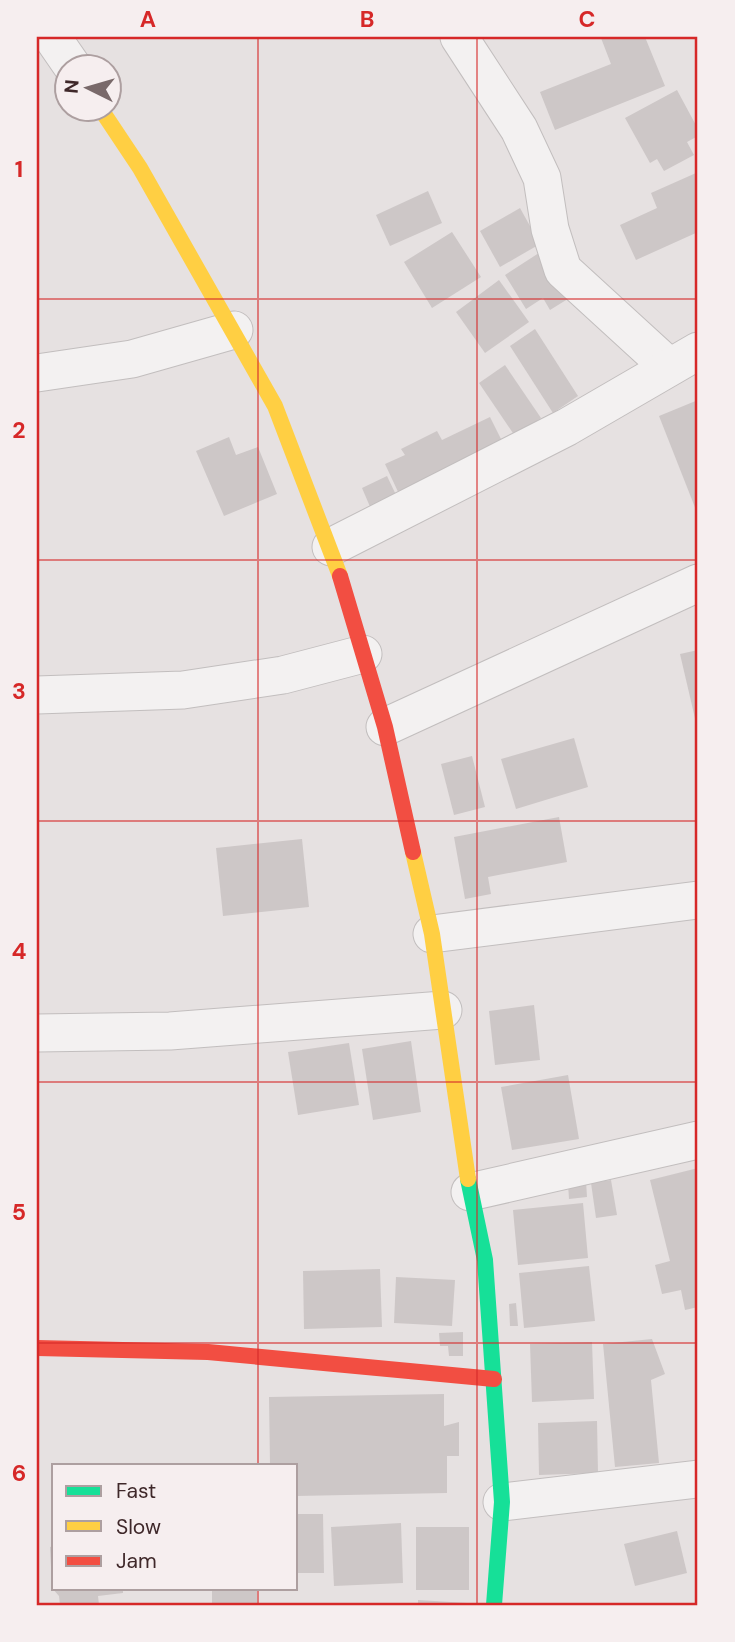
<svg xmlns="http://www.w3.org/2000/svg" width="735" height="1642" viewBox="0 0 735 1642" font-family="'DM Sans',sans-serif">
<rect width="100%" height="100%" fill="#e6e1e1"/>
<g fill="#cdc7c7">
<path d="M605,37H645L665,86L555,130L540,92L611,64L601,38Z"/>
<path d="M677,90L698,129V136L687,142L694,155L664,171L657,159L650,163L625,118Z"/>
<path d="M696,173L698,232L636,260L620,225L657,208L651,193Z"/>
<path d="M428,191L442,223L390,246L376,215Z"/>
<path d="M520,208L540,244L500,267L480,231Z"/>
<path d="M452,232L481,277L432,308L404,262Z"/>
<path d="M562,238L592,284L550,310L543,298L526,309L505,275Z"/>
<path d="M499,280L529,322L485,353L456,312Z"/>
<path d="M535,329L578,396L553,413L510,346Z"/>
<path d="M505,365L541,418L515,436L479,383Z"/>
<path d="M698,400V515L659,416Z"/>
<path d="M490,417L504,445L400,496L385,464L405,455L401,449L437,431L442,440Z"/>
<path d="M229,437L236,455L258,447L277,494L224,516L196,451Z"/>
<path d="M387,476L397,497L371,509L362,488Z"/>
<path d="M698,650V727H697L680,654Z"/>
<path d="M574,738L588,787L516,809L501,759Z"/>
<path d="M472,756L485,807L454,815L441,764Z"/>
<path d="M559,817L567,862L488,877L491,894L465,899L454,837Z"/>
<path d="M302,839L309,907L223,916L216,848Z"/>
<path d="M534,1005L540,1060L495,1065L489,1011Z"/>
<path d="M411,1041L421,1112L373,1120L362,1049Z"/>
<path d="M349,1043L359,1105L298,1115L288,1052Z"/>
<path d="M568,1075L579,1139L512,1150L501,1087Z"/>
<path d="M698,1168V1307L685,1310L681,1290L662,1294L655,1265L670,1261L650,1180Z"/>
<path d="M611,1180L617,1215L596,1218L591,1183Z"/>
<path d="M586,1181L587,1197L569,1199L568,1184Z"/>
<path d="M583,1203L588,1258L518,1265L513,1210Z"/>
<path d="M589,1266L595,1321L524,1328L519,1273Z"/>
<path d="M380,1269L382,1327L304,1329L303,1271Z"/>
<path d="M396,1277L455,1280L452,1326L394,1323Z"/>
<path d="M516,1303L518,1326H510L509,1304Z"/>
<path d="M463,1332V1356H449L448,1346H440L439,1333Z"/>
<path d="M652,1339L665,1374L651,1380L659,1463L615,1467L603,1344Z"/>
<path d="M592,1342L594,1399L532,1402L530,1344Z"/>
<path d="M444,1394V1426L459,1422V1456H447V1493L296,1496V1465H270L269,1397Z"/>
<path d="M597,1421L598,1473L539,1475L538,1423Z"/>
<path d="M296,1514H323L324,1573H296Z"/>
<path d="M401,1523L403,1583L334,1586L331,1527Z"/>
<rect x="416" y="1527" width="53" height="63"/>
<path d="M677,1531L687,1573L635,1586L624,1544Z"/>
<path d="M54,1546V1586H52L50,1547Z"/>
<path d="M52,1588H123V1593L98,1596L99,1605H60L59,1596Z"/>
<rect x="212" y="1588" width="45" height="17"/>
<path d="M418,1600L467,1603V1605H418Z"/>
</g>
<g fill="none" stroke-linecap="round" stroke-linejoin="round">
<defs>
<g id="street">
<path d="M52,37L72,66"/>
<path d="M459,37L519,129L542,178L550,229L563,270L669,367"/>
<path d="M37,373L132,359L234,330"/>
<path d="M331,547L567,427L698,351"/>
<path d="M37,695L183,690L283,675L363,654"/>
<path d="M385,727L698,583"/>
<path d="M432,934L698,900"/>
<path d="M37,1033L170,1031L443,1010"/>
<path d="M470,1192L698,1140"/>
<path d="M502,1502L698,1479"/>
</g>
</defs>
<use href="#street" stroke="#c2bebe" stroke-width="39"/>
<use href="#street" stroke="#f3f1f1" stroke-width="37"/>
<path stroke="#16e098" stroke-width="16" d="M468,1179L485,1260L502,1502L494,1605"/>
<g stroke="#ffcf43" stroke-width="16">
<path d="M100,108L140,168L275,406L340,576"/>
<path d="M413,852L432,934L468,1179"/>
</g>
<g stroke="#f24e42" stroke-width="16">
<path d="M340,576L385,727L413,852"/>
<path d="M37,1348L208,1352L494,1379"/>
</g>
</g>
<path fill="none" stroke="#d62828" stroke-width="2" stroke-opacity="0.55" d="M258,37V1465M477,37V1605M37,299H698M37,560H698M37,821H698M37,1082H698M37,1343H698M258,1588V1605"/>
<rect width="735" height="1642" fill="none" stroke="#f6eeef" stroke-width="77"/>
<rect x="52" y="1464" width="245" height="126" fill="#f6eeef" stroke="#ad9fa0" stroke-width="2"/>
<rect x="66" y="1486" width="35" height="10" fill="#16e098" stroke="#ad9fa0" stroke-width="2"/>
<text x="116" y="1498" font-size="21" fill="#3f282a">Fast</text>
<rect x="66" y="1521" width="35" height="10" fill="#ffcf43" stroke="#ad9fa0" stroke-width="2"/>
<text x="116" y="1534" font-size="21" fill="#3f282a">Slow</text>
<rect x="66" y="1556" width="35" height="10" fill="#f24e42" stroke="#ad9fa0" stroke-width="2"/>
<text x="116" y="1568" font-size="21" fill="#3f282a">Jam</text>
<g transform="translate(88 88) rotate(275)"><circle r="33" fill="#f6eeef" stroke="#ad9fa0" stroke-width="2"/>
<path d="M0-5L12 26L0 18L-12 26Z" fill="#79696a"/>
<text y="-10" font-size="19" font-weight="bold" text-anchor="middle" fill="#3f282a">N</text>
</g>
<rect x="38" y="38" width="658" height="1566" fill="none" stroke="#d62828" stroke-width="2.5"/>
<g font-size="23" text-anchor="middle" font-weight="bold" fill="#d62828">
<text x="148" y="27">A</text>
<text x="367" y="27">B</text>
<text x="587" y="27">C</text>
<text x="19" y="177">1</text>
<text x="19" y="438">2</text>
<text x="19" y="699">3</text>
<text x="19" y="959">4</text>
<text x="19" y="1220">5</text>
<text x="19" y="1481">6</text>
</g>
</svg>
